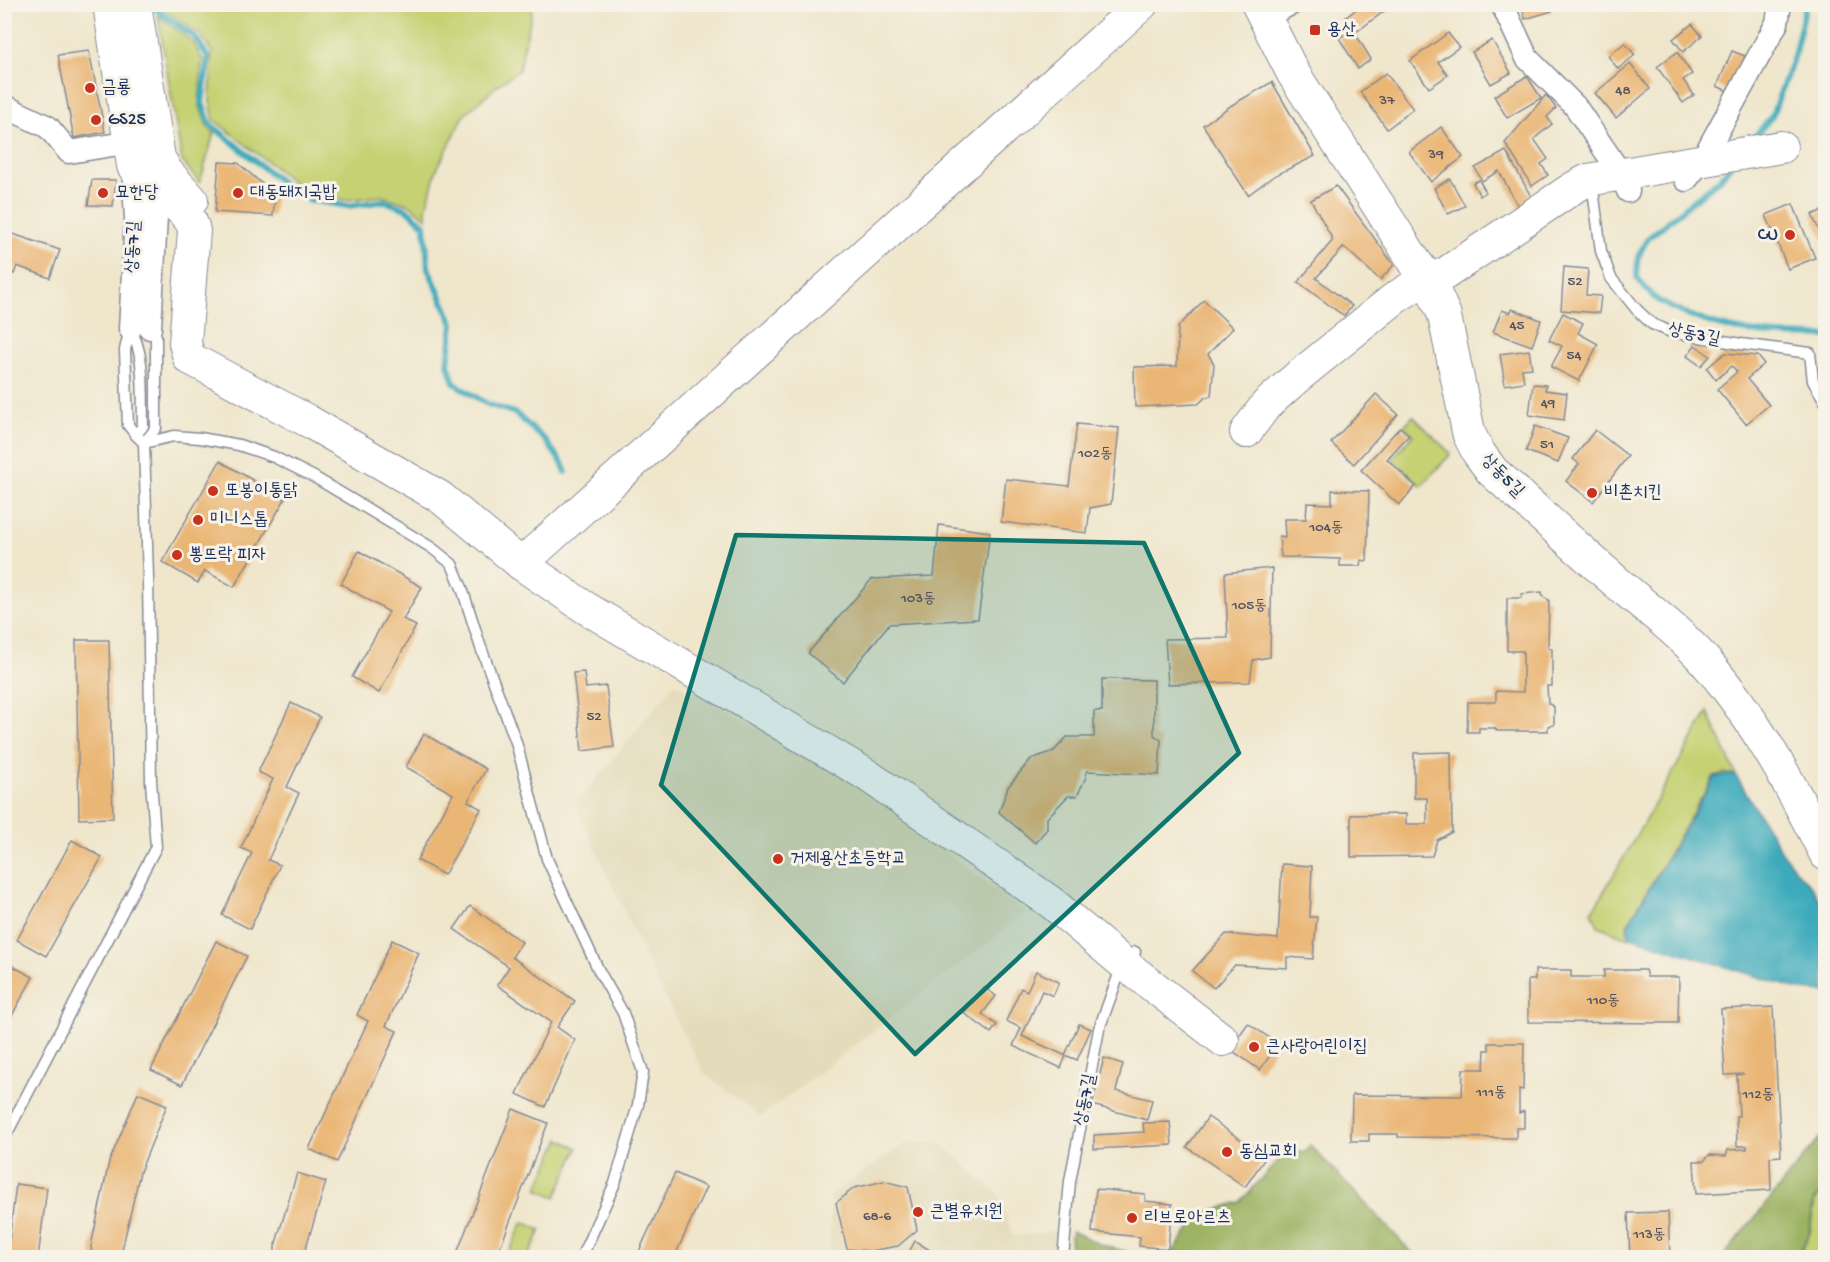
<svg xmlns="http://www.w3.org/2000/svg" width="1830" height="1262" viewBox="0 0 1830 1262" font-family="'Gochi Hand','Poor Story',sans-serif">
<rect width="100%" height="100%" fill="#f7f3e8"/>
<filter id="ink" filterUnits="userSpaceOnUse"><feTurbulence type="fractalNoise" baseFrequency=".0167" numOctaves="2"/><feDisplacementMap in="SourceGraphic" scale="12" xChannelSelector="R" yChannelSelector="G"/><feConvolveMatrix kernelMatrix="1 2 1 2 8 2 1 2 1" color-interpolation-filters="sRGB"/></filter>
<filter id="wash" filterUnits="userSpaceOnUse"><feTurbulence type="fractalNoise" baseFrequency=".008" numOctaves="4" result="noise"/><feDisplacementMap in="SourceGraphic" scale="24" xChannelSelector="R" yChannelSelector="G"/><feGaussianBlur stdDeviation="1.35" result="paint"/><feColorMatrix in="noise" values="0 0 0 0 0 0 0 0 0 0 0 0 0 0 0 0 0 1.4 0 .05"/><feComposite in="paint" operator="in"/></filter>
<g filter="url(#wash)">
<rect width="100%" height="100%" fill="#efe6cc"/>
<g fill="#e4dbba">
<path d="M675,683L852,779L1026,913L761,1117L703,1072L654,975L575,805Z"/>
<path d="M908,1142L940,1143L998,1194L1013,1236L1066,1230L1063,1257L841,1258L830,1248L831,1194Z"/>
</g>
<g fill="#c5d172" stroke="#708068" stroke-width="1.5">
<path d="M529,4L532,12L519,70L498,85L465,114L436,171L426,209L427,218L410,205L382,196L347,200L310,195L214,120L210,101L212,52L201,35L157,5Z"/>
<path d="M158,16L193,42L202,59L199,104L207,126L214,133L200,183L182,161Z"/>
<path d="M1413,416L1451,454L1421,486L1392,459L1413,435L1404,426Z"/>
<path d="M1708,712L1736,775L1724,773L1714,776L1627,925L1628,938L1598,926L1592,912Z"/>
<path d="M560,1139L578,1148L556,1197L537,1189Z"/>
<path d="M1825,1191V1257H1799L1810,1233L1815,1199Z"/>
<path d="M523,1222L541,1230L528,1257H507Z"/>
</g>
<g fill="#9cb364" stroke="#5c7161" stroke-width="1.5">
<path d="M1825,1131V1189L1814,1199L1809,1233L1797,1257H1723Z"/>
<path d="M1310,1145L1416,1257L1068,1258L1072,1231L1099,1244L1138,1255L1172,1254L1199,1215L1240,1202L1288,1150L1306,1152Z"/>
</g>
<path fill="#3eabbc" stroke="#2c6d8d" stroke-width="1.5" d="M1725,775L1736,776L1782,852L1797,872L1813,888L1825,912V992L1800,990L1630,937L1628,925L1715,777Z"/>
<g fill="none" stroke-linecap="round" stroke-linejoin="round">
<g stroke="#3eabbc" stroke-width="6">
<path d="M155,9L195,37L208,57L202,103L210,124L286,186L309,200L348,206L384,201L406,209L425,225L428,268L453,324L448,364L454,383L487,404L515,413L545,440L562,463L566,472"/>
<path d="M1752,140L1772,116L1794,56L1806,4"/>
<path d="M1730,166L1720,179L1647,239L1638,257L1637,277C1642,284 1648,293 1655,298C1664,305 1674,309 1684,313C1732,334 1774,336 1826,336"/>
</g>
</g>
<g id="blocks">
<g fill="#eab674">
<path d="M1363,4H1394L1355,33L1371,59L1358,69L1339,38L1352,30L1345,18Z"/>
<path d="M1521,4H1551L1552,11L1525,19Z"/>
<path d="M1692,24L1702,36L1683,52L1673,39Z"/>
<path d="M1448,33L1459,47L1438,62L1448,75L1429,88L1410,61Z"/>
<path d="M1492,40L1511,73L1491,84L1472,52Z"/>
<path d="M1625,43L1635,55L1618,69L1608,56Z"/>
<path d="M89,51L105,132L74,138L58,55Z"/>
<path d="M1732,51L1745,56L1730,92L1717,86Z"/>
<path d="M1677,52L1692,74L1683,80L1694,95L1683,103L1657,67Z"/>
<path d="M1630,64L1650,89L1616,118L1595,93Z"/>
<path d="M1386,73L1413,109L1387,129L1360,92Z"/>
<path d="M1527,76L1541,98L1507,118L1494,96Z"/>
<path d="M1272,82L1315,156L1274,176L1248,195L1203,125L1232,105Z"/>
<path d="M1546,95L1556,108L1547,117L1552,124L1534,139L1548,159L1541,164L1548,175L1532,186L1505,143Z"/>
<path d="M1441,127L1463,157L1431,182L1409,152Z"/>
<path d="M1506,151L1534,202L1520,210L1499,171L1480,182L1486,192L1480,196L1473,183L1481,179L1475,168Z"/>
<path d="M219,162L238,163L275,195L273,216L215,212Z"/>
<path d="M1450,179L1465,206L1448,214L1434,188Z"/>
<path d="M92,180H116L113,206L88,205Z"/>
<path d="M1336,186L1394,265L1380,280L1344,247L1316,278L1352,306L1344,316L1298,282L1333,240L1311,200Z"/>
<path d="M1793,204L1815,258L1788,269L1766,215Z"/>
<path d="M1826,209V245L1812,215Z"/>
<path d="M4,231L60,250L50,278L17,266L14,274L4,271Z"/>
<path d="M1564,267L1588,269L1586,295L1601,296L1599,313L1561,310Z"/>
<path d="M1204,300L1233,328L1208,354L1214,364L1211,396L1206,397L1198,404L1135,407L1134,367L1177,366L1178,327Z"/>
<path d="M1512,309L1541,320L1532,346L1493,332L1502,310L1510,313Z"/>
<path d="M1563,313L1583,323L1578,333L1598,344L1579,381L1551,367L1562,346L1549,340Z"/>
<path d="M1695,345L1710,356L1701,366L1687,356Z"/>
<path d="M1529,350L1532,368L1522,369L1524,382L1505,385L1500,354Z"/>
<path d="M1725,353L1758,356L1764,364L1747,379L1769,405L1746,424L1717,389L1737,372L1732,366L1716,380L1707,368Z"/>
<path d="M1533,384L1546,385L1545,390L1567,393L1564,420L1529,415Z"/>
<path d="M1376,394L1398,414L1354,464L1331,443Z"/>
<path d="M1077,424L1119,428L1111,504L1090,508L1087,533L1001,522L1006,479L1069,486Z"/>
<path d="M1535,426L1568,438L1558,463L1526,451Z"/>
<path d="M1400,427L1409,435L1387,459L1416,486L1399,505L1361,470Z"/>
<path d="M1595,430L1628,456L1593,502L1566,481L1579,464L1573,459Z"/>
<path d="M220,461L285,499L234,587L205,571L198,583L162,562Z"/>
<path d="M1332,490L1369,491L1367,561L1361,560L1360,566H1340V559L1281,557L1279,536L1285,537L1284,519H1306L1307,503L1332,504Z"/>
<path d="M939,525L990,532L978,619L889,624L843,682L808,653L872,579L934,576Z"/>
<path d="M359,551L422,587L403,619L416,626L379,693L352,677L389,612L341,584Z"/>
<path d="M1272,568L1270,657L1253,660L1250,682L1168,684L1165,639L1228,638L1225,573Z"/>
<path d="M1542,592L1543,597L1549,600L1548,648L1552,649V686H1547L1548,703L1554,707V725L1548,726V731H1497L1495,728H1479V732H1467L1468,702H1496V691L1523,692V651H1507V598H1521L1522,594Z"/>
<path d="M76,640H109L113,818L79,819Z"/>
<path d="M584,672L586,688L606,686L614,747L582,751L573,673Z"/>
<path d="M1102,679L1154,680V735L1161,740L1159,775L1087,771L1086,777L1077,796H1068L1047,818V829L1035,843L999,812L1008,787L1031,759L1054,751L1067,737H1094V711H1102Z"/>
<path d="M291,703L320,717L287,787L299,793L268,860L280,865L250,929L222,915L252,853L241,848L273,779L258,772Z"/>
<path d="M424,734L486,769L468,801L481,809L444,875L417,860L453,794L406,767Z"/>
<path d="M1451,752L1452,832L1437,840L1432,856L1351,857V815L1406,814V824H1427V798H1414V753Z"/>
<path d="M72,840L102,857L46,956L17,940Z"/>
<path d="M1282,864L1312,866L1310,917H1317L1313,959L1287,957V968L1235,965L1214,988L1192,971L1226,934L1278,939Z"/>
<path d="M470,906L522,942L512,957L575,1001L557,1027L575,1040L545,1107L517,1094L551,1022L497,985L509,967L454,929Z"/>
<path d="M392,940L419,953L386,1026L397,1031L337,1162L309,1149L368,1021L357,1015Z"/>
<path d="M216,941L247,956L182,1085L151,1070Z"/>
<path d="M5,962L33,977L4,1030V964Z"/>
<path d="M1535,970H1571V977H1604V970H1645L1647,977H1679L1678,1023L1528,1022V980H1535Z"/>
<path d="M1036,971L1059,982L1053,996L1042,991L1022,1036L1066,1056L1061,1068L1013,1046L1021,1028L1006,1021L1021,988L1027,991Z"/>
<path d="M984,987L996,996L982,1014L997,1025L991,1033L964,1013Z"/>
<path d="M1773,1007L1781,1156L1770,1157L1771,1190L1696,1194L1694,1161H1704L1709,1155L1726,1156L1728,1150L1747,1149V1146H1737L1736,1116H1739L1737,1075L1744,1074L1725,1075L1721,1009Z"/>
<path d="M1248,1023L1278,1044L1260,1070L1230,1049Z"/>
<path d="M1079,1024L1091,1029L1077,1060L1065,1055Z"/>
<path d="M1489,1043H1524L1523,1090L1519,1089V1113L1524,1111V1128H1516V1138L1398,1137V1134H1369V1141H1351L1352,1095L1462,1096L1463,1069H1484L1485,1050H1489Z"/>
<path d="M1104,1058L1123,1064L1116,1091L1152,1100L1147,1120L1092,1105Z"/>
<path d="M138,1093L167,1105L140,1172L122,1250L123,1258H92L91,1246L109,1162Z"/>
<path d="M513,1109L548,1123L496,1258H455Z"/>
<path d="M1208,1117L1266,1157L1245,1187L1187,1147Z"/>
<path d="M1170,1122L1172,1145L1094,1149V1135L1144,1132L1143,1123Z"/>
<path d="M297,1173L326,1182L305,1250V1258H275V1246Z"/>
<path d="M675,1173L706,1187L674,1258H636Z"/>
<path d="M884,1181L908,1187L917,1230L898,1246L870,1251L847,1249L836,1203L854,1188Z"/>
<path d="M16,1184L47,1188L38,1258H7Z"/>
<path d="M1096,1189L1145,1194V1201L1172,1204L1168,1249L1139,1246L1140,1237L1092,1232Z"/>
<path d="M1668,1212L1670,1258H1630L1628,1213Z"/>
<path d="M915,1241L943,1258H906Z"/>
</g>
</g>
</g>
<g filter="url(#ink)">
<use href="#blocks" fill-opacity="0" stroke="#858a95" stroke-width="1.5"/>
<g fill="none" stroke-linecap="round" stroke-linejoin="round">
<defs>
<g id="lane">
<path d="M1589,183L1594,197L1601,251L1611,278L1637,310L1652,324L1671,332L1741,344L1810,353L1813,381L1826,403"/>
<path d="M130,329L125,350L128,425L136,435L144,443"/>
<path d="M130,329C146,352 142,398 143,426L136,435"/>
<path d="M144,443L174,436L200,438L239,445L274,457L314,477L366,508L432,548L452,564L462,588L480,645L516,742L547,859L599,971L623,1013L643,1072L638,1105L615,1183L581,1258"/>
<path d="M4,1139L156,847L151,781L148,578L144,443L156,428V336L150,328"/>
<path d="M1063,1258L1070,1181L1099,1029L1123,963L1135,952"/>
</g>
<g id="street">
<path d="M1502,4L1527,58L1575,106L1621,174L1628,191"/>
<path d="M1280,9L1291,4"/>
<path d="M4,106L48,127L69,152L131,142"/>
<path d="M1686,180L1702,160L1777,23L1780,4"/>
<path d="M150,328L158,180"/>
<path d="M130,329L136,218L133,166"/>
</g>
<g id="secondary">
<path d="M109,4L133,166C147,189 192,208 194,231L185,343L189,358L308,421L440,497L521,564L586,608L867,775L1052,903L1123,963L1223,1040"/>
<path d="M135,4L159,158L167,172L192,200"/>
<path d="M1246,432L1266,405L1295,379L1395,298L1414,286L1446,273L1573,188L1588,180L1781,147"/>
<path d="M521,564L1142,4"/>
</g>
<path id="primary" d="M1258,4L1293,73L1415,262L1428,279L1444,314L1469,434L1478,452L1492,471C1535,509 1577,548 1621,586C1650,610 1680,633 1705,661C1755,718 1792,787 1826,854"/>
</defs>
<use href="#lane" stroke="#858a95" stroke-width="13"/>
<use href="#street" stroke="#858a95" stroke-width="25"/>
<use href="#secondary" stroke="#858a95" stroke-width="34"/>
<use href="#primary" stroke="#858a95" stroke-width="35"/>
<use href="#lane" stroke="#fff" stroke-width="10"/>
<use href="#street" stroke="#fff" stroke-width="22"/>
<use href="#secondary" stroke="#fff" stroke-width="32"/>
<use href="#primary" stroke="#fff" stroke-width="33"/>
</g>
</g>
<path fill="#0f766e" fill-opacity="0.2" stroke="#0f766e" stroke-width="4.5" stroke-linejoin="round" d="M736,535L1144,543L1239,753L915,1054L661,785Z"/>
<g fill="#c8321e" stroke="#f7f3e8" stroke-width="2">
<rect x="1309" y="24" width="12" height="12" rx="3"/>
<circle cx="90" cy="88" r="6"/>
<circle cx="96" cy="120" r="6"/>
<circle cx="103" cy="193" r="6"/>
<circle cx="238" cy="193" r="6"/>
<circle cx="1790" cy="235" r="6"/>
<circle cx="213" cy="491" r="6"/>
<circle cx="1592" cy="493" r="6"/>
<circle cx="198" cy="520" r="6"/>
<circle cx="177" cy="555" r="6"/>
<circle cx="778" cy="859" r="6"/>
<circle cx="1254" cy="1047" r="6"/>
<circle cx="1227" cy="1152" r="6"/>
<circle cx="918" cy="1212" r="6"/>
<circle cx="1132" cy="1218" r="6"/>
</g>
<g text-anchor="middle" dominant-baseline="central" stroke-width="6" stroke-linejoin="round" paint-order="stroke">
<g font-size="15" fill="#4f5164">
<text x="1623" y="91">48</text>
<text x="1387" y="101">37</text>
<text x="1436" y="155">39</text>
<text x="1575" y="282">52</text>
<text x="1517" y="326">45</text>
<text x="1574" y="356">54</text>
<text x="1548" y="404">49</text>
<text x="1547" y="445">51</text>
<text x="1095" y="454">102동</text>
<text x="1326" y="528">104동</text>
<text x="918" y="599">103동</text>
<text x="1249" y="606">105동</text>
<text x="594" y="717">52</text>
<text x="1603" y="1001">110동</text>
<text x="1491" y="1093">111동</text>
<text x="1758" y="1095">112동</text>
<text x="877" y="1217">68-6</text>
<text x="1649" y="1235">113동</text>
</g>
<g font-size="18" fill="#1b2f5e" stroke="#f7f3e8" text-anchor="start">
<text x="1327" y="30">용산</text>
<text x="102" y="88">금룡</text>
<text x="108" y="120">GS25</text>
<text x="115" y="193">묘한당</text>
<text x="250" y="193">대동돼지국밥</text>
<text x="1778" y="235" text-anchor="end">CU</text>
<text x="225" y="491">또봉이통닭</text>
<text x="1604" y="493">비촌치킨</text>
<text x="210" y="520">미니스톱</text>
<text x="189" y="555">뽕뜨락 피자</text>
<text x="790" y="859">거제용산초등학교</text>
<text x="1266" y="1047">큰사랑어린이집</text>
<text x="1239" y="1152">동심교회</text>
<text x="930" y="1212">큰별유치원</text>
<text x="1144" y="1218">리브로아르츠</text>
</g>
<g font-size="18" fill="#1b2f5e" stroke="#f7f3e8">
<text transform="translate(134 247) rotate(-87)">상동7길</text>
<text transform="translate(1694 335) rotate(12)">상동3길</text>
<text transform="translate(1502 476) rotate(46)">상동5길</text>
<text transform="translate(1086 1100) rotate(-79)">상동7길</text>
</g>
</g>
<rect width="1830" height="1262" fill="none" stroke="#f7f3e8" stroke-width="24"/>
</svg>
